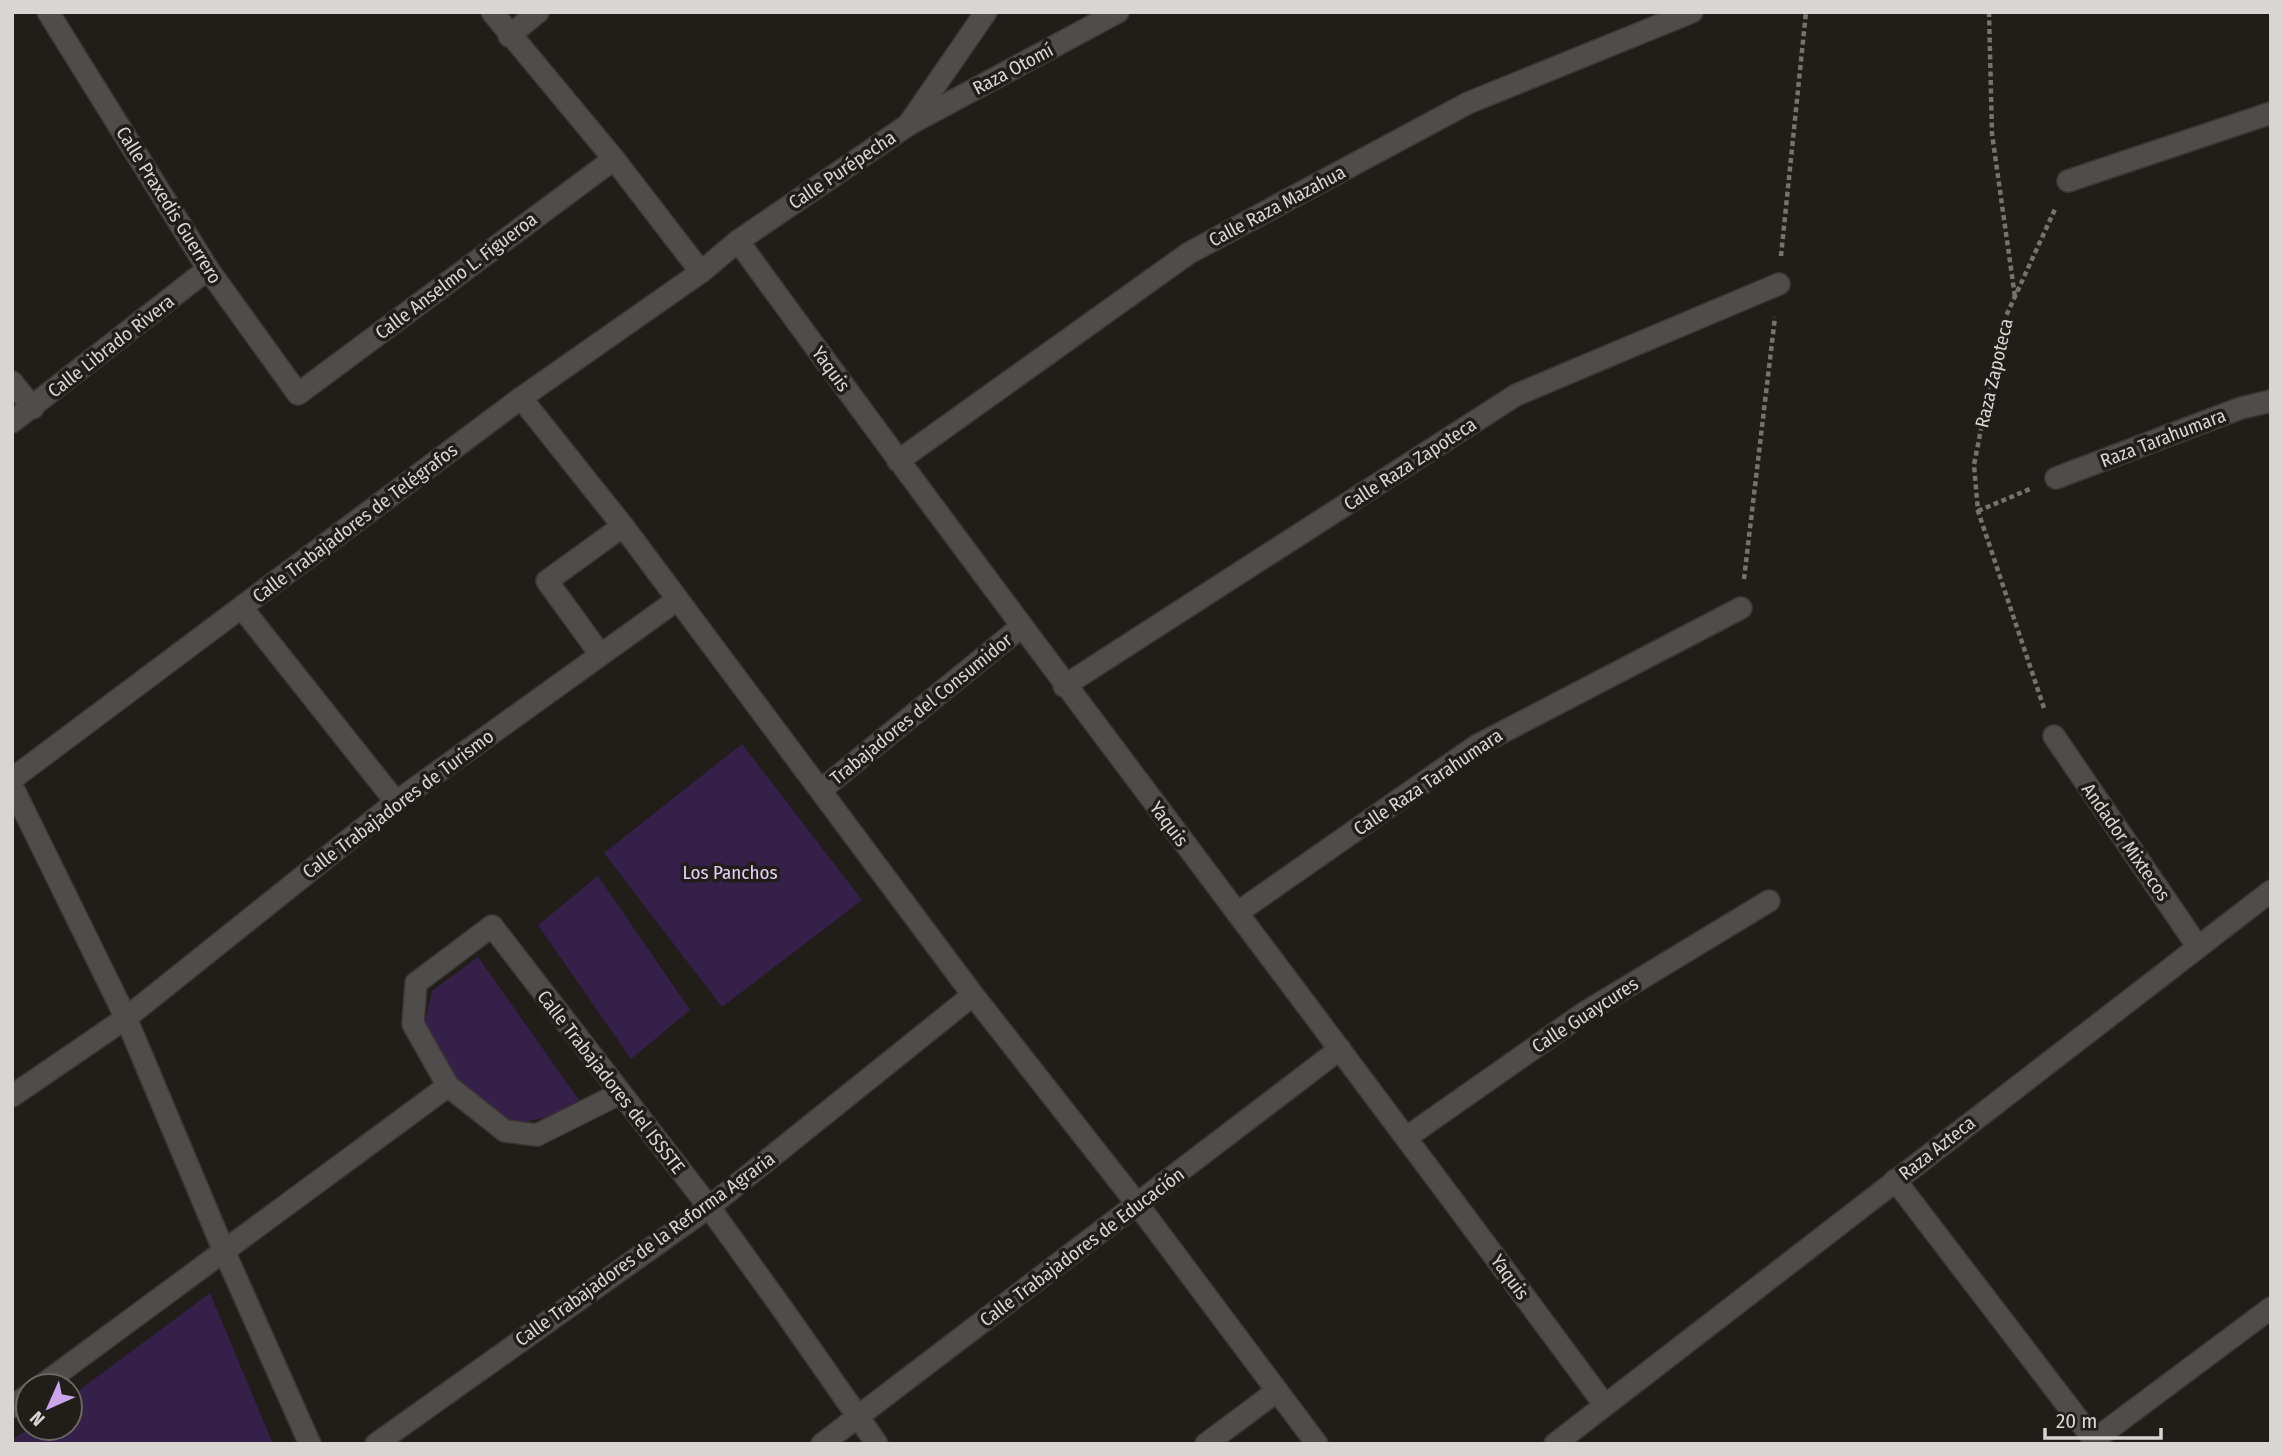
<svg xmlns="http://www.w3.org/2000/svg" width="2283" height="1456" viewBox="0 0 2283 1456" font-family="'Fira Sans Condensed',sans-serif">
<rect width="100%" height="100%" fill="#211d19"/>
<g fill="#352049">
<path d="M742,744L862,900L722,1007L604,853Z"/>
<path d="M598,876L690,1010L631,1059L538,925Z"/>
<path d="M478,957L579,1100L549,1117L513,1124L455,1082L424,1026L432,991Z"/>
<path d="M210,1293L273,1444H12V1440L29,1428H70V1397Z"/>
</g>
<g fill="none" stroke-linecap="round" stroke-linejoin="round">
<defs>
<path id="service" d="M1895,1180L2094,1440L2271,1308"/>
<g id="pedestrian">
<path d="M12,1096L126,1018"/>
<path d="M784,1311L877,1444"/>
<path d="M41,1386L224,1251"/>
<path d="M12,1407L28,1395"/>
</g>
<g id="minor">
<path d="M48,12L208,269L298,394L614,159"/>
<path d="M492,12L614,159L701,272"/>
<path d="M509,36L538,12"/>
<path d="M908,125L1118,12"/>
<path d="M2068,181L2271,113"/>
<path d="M738,241C1022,632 1317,1015 1604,1404"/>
<path d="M12,382L33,408"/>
<path d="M521,398L623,526L973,995L1138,1205L1317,1444"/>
<path d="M12,422L208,269"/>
<path d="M898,461L1189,253L1468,103L1692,12"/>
<path d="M2056,478L2241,408L2271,401"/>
<path d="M242,608L396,802"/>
<path d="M600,654L547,581L623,526"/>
<path d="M1064,686L1516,395L1779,284"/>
<path d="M2054,736L2198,947"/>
<path d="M12,786L126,1018L224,1251L310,1444"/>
<path d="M821,790L1021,627"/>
<path d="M1237,913L1476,746L1741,608"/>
<path d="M126,1018L396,802L677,600"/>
<path d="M619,1094L537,1135L505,1131L448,1086L413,1024L416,983L492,926L709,1207L784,1311"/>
<path d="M1407,1137L1584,1013L1769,901"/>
<path d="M224,1251L448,1086"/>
<path d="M376,1444L709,1207L973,995"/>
<path d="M822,1444L1340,1049"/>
<path d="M1206,1444L1277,1391"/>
<path d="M1555,1444L2271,891"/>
</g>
<path id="tertiary" d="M12,779L521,398L701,272L738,241L908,125L986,12"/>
</defs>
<use href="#service" stroke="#3b3733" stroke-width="24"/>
<use href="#pedestrian" stroke="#3b3733" stroke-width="24"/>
<use href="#minor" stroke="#3b3733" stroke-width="24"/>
<use href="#tertiary" stroke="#3b3733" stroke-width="24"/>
<g stroke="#76736f" stroke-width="4.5" stroke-dasharray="5 3.5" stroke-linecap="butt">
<path d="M1989,12L1992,134L2015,297"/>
<path d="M1781,256L1806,12"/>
<path d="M1978,511L2030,489"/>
<path d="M1744,579L1775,317"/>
<path d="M2044,708L1978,511L1974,465L2001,327L2056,207"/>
</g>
<use href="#service" stroke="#4f4d4b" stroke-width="21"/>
<use href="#pedestrian" stroke="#4f4d4b" stroke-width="21"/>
<use href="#minor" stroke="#4f4d4b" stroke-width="21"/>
<use href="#tertiary" stroke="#4f4d4b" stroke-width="21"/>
</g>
<g text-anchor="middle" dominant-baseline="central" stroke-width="7" stroke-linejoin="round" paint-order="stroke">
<g font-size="19" fill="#d8d5d2" stroke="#211d19">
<text transform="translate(1013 69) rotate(-28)">Raza Otomí</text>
<text transform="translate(842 170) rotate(-34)">Calle Purépecha</text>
<text transform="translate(169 205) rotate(58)">Calle Praxedis Guerrero</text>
<text transform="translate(1277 206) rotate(-28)">Calle Raza Mazahua</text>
<text transform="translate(456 276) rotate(-37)">Calle Anselmo L. Figueroa</text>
<text transform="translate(111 346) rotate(-38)">Calle Librado Rivera</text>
<text transform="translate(831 369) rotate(54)">Yaquis</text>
<text transform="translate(1994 373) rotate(-77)">Raza Zapoteca</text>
<text transform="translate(2163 438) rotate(-21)">Raza Tarahumara</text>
<text transform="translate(1410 464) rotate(-33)">Calle Raza Zapoteca</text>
<text transform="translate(355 523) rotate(-37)">Calle Trabajadores de Telégrafos</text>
<text transform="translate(921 709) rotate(-39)">Trabajadores del Consumidor</text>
<text transform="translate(1428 782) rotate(-34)">Calle Raza Tarahumara</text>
<text transform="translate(398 804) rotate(-37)">Calle Trabajadores de Turismo</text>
<text transform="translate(1169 824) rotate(53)">Yaquis</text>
<text transform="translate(2126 842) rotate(55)">Andador Mixtecos</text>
<text transform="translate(1585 1015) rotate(-33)">Calle Guaycures</text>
<text transform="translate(611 1082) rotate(52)">Calle Trabajadores del ISSSTE</text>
<text transform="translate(1937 1148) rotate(-38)">Raza Azteca</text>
<text transform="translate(1082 1247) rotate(-37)">Calle Trabajadores de Educación</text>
<text transform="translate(645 1249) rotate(-36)">Calle Trabajadores de la Reforma Agraria</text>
<text transform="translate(1510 1277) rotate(54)">Yaquis</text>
</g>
<g font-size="19" fill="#e3cff8" stroke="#211d19">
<text x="730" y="872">Los Panchos</text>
</g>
</g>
<rect width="2283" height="1456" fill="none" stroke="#d8d5d2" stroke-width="28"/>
<g transform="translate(49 1407) rotate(225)"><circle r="33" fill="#211d19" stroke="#6a6763" stroke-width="2"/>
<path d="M0-5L12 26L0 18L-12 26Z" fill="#c9a5ee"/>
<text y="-10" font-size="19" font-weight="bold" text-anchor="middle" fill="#d8d5d2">N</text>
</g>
<path d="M2045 1428v10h116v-10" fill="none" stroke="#d8d5d2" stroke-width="3.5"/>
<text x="2056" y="1428" font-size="21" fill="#d8d5d2" stroke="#211d19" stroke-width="5" paint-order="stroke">20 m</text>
</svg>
